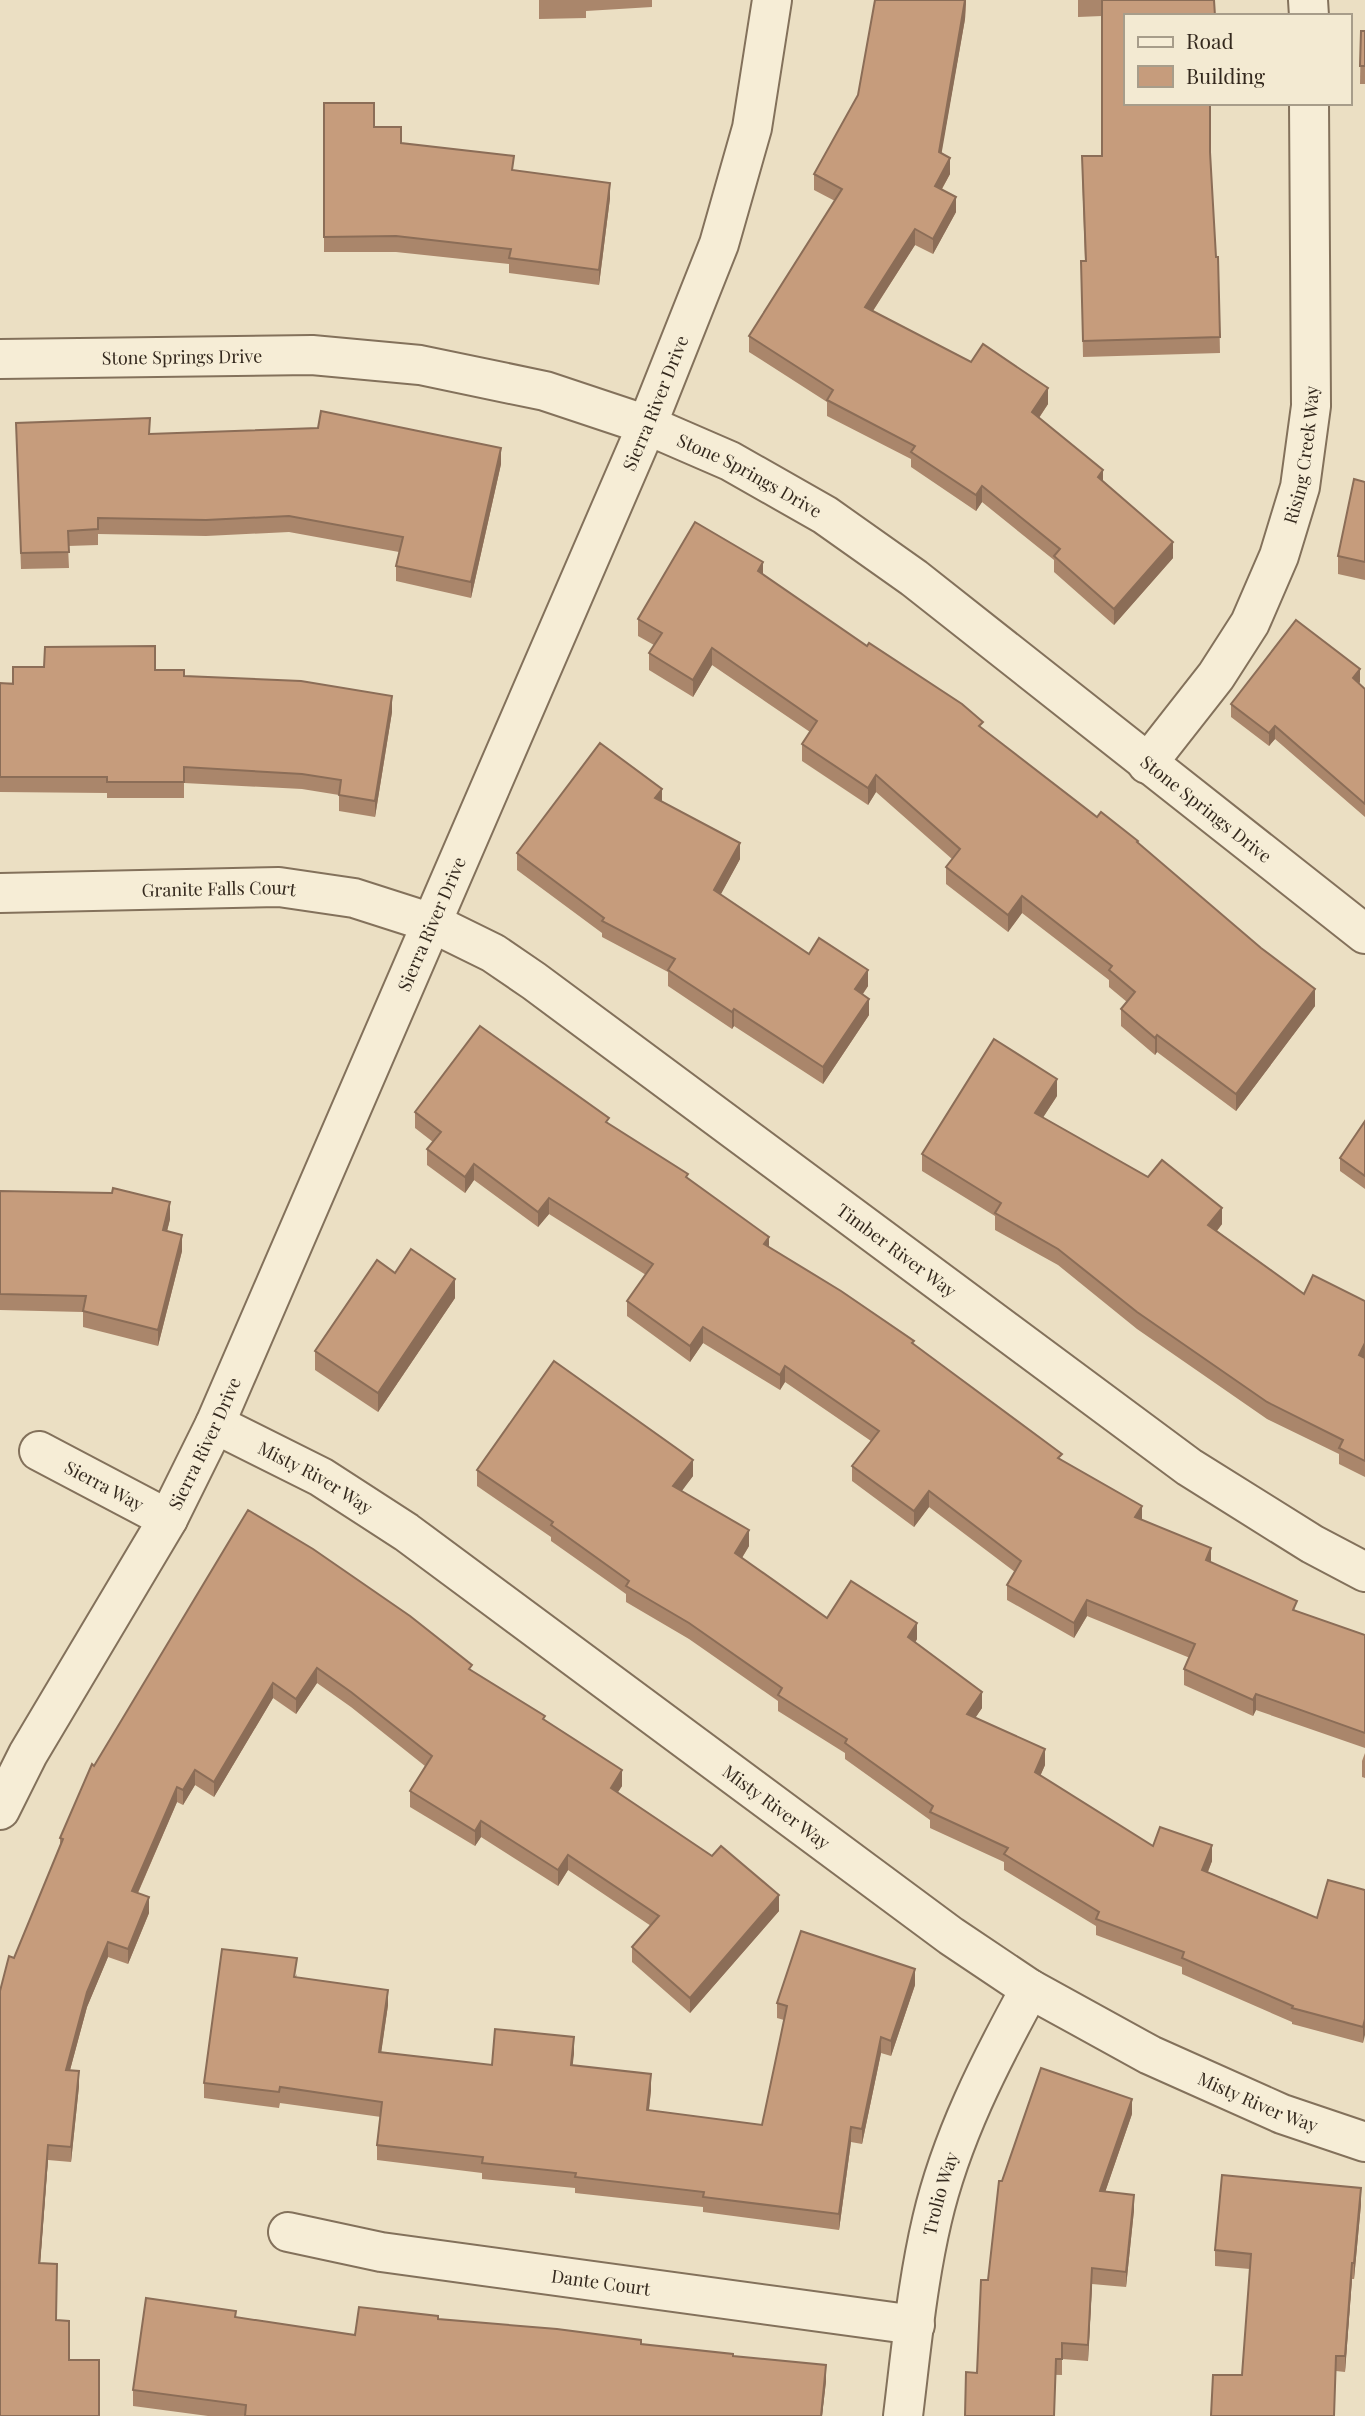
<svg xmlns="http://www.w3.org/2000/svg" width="1365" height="2416" viewBox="0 0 1365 2416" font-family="'Playfair Display',serif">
<rect width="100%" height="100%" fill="#ebdfc3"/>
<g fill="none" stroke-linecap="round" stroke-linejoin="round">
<defs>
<g id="street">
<path d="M1308,0L1309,16"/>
<path id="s1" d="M0,359L312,355L420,365L545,391L647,425L730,461L825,515L914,578L1365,934"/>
<path id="s2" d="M1147,764L1216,676L1250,623L1279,556L1300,487L1311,406L1309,103"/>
<path id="s3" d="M0,893L279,887L354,898L432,923L493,953L534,981L1189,1467L1312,1544L1365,1572"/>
<path id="s4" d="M215,1424L321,1477L406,1532L951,1936L1030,1989L1150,2055L1282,2114L1365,2142"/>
<path id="s5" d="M39,1451L168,1519"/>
<path id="s6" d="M0,1810L28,1754L168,1519L215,1424L647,425L719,244L752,128L772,0"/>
<path id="s7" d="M288,2232L381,2252L915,2325"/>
<path id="s8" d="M903,2416C911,2351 917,2284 932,2220C951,2138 990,2062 1030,1989"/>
</g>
</defs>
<use href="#street" stroke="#83715b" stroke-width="42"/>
<use href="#street" stroke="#f6edd6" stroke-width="38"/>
</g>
<g fill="#aa866b">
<path d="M539,0H652V7L586,11V18L539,19Z"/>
<path d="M875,0H966L965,19L941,153L950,174L942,189L956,212L933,254L915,245L873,311L1048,404L1039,418L1103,482L1173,558L1114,625L1054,572V560L982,502L976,511L911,467V459L827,416V402L749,352V336L835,201L814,190V174L858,95Z"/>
<path d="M1078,0H1214L1125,16L1210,152L1216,257H1218L1220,353L1083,357L1081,261H1085L1082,172L1102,156V16L1078,17Z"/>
<path d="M1361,31H1365V84H1360Z"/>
<path d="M324,103L374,127L401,143L514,171L610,198L599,285L509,273V264L396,252H324Z"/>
<path d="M16,423L501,464L471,598L396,581V566L399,552L289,532L206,536L98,534V545L68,546L69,568L21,569Z"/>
<path d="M1365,482V580L1338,574V556Z"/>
<path d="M763,574L983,730L1097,817L1138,843L1315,1006L1236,1111L1157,1052L1155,1055L1121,1026V1009L1127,1002L1109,987V980L1022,913L1008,932L946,884V867L952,859L876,792L868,805L802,761V744L810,732L712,665L693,697L649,670V653L654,645L638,636V619Z"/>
<path d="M184,676L392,712L375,817L339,811V795L302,789L184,783V798H107V793L0,792V683Z"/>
<path d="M1360,682L1359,683L1365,689V817L1275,739L1269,746L1231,717V704Z"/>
<path d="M662,801L740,859L720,895L809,954L868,986L863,994L869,1015L823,1084L734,1026L732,1029L668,986V972L602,937V933L517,870V853Z"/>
<path d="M1057,1096L1043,1117L1222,1224L1217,1231L1304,1294L1365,1301V1477L1339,1464V1454L1267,1419L1137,1329L1058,1265L995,1230V1216L922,1171V1154Z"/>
<path d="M415,1112L609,1124L688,1178L769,1247L914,1345L1062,1460L1142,1520L1211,1563L1297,1611L1365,1635V1748L1256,1710L1253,1716L1184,1685V1669L1190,1658L1087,1616L1074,1638L1007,1600V1585L1015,1572L929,1507L914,1527L852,1481V1466L871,1441L785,1382L780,1390L703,1343L690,1362L627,1316V1301L646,1275L549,1214L538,1227L474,1180L465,1193L427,1165V1149L433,1142L415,1128Z"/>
<path d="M1365,1121V1189L1340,1171V1158Z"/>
<path d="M0,1191L170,1219L167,1231L182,1251L158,1346L83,1327V1312L0,1310Z"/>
<path d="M395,1273L455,1298L378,1412L315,1370V1351Z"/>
<path d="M477,1470L693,1476L681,1491L749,1546L742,1558L827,1618L917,1639L915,1643L982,1708L975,1718L1045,1765L1040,1776L1153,1846L1212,1861L1208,1872L1317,1918L1365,1890L1363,2043L1292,2024V2022L1182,1974V1967L1096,1935V1926L1004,1870V1862L930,1828V1820L845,1759V1753L778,1711V1701L689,1639L626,1602V1594L551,1541V1537L477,1486Z"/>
<path d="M248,1510L472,1671L545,1721L622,1786L617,1793L779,1911L690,2013L632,1962V1947L651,1926L568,1870L558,1886L481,1837L475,1846L410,1807V1791L425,1766L351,1707L317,1683L296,1714L273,1698L214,1797L195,1785L183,1805L177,1802L138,1893L149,1913L128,1964L108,1957L87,2007L70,2070L79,2086L71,2162L48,2160L40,2263L0,2416L14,1958L60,1847V1838L94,1766Z"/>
<path d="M1365,1753V1778L1362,1777V1761Z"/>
<path d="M297,1974L296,1977L388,2005L381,2052L492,2065L574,2053L572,2065L651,2090L649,2110L762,2125L784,2020L777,2018V2003L915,1985L891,2056L881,2053L862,2144L851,2142L839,2230L703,2212V2207L575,2193V2188L482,2179V2173L377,2160V2145L381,2117L280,2103L279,2108L204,2098V2083Z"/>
<path d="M1132,2114L1105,2192L1134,2210L1126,2287L1092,2284L1088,2361L1062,2359V2375L977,2373L1002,2181Z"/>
<path d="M1361,2204L1354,2279H1352L1345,2372L1336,2371L1250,2269L1215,2266V2250Z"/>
<path d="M236,2317L355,2335L438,2319L641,2344L733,2357L826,2381L822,2416H208L133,2406V2390Z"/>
</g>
<g fill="#8b6d57">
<path d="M965,0H966L965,19L939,168V152Z"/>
<path d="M950,158V174L935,201V186Z"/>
<path d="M610,183V198L599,285V270Z"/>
<path d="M956,197V212L933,254V239Z"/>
<path d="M915,229V245L865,323V307Z"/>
<path d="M1048,388V404L1032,428V412Z"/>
<path d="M501,448V464L471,598V582Z"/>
<path d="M1103,470V486L1098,477Z"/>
<path d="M982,486V502L976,511V495Z"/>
<path d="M1173,542V558L1114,625V609Z"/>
<path d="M763,562V579L758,571Z"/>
<path d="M712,648V665L693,697V680Z"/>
<path d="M1360,669V682L1353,691V678Z"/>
<path d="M392,696V712L375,817V801Z"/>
<path d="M1275,726V739L1269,746V733Z"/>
<path d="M876,775V792L868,805V788Z"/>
<path d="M662,789V805L655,798Z"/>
<path d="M740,843V859L714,907V890Z"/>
<path d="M1022,896V913L1008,932V915Z"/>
<path d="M868,970V986L855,1005V989Z"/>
<path d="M1315,989V1006L1236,1111V1094Z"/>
<path d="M869,999V1015L823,1084V1067Z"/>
<path d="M734,1009V1026L732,1029V1012Z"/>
<path d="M1157,1035V1052L1155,1055V1038Z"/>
<path d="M1057,1079V1096L1035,1130V1113Z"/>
<path d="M474,1164V1180L465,1193V1177Z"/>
<path d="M549,1198V1214L538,1227V1212Z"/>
<path d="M170,1202V1219L163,1247V1230Z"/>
<path d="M1222,1208V1224L1208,1242V1225Z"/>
<path d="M182,1235V1251L158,1346V1330Z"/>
<path d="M769,1237V1253L764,1244Z"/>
<path d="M455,1279V1298L378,1412V1393Z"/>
<path d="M703,1327V1343L690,1362V1346Z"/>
<path d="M1365,1343V1359L1359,1355Z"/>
<path d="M785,1366V1382L780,1390V1375Z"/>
<path d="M693,1460V1476L673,1503V1486Z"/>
<path d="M929,1491V1507L914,1527V1511Z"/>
<path d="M1142,1506V1522L1135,1517Z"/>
<path d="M749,1530V1546L735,1569V1553Z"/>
<path d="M1211,1548V1563L1206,1560Z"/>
<path d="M1087,1600V1616L1074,1638V1623Z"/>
<path d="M917,1623V1639L908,1653V1637Z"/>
<path d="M317,1668V1683L296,1714V1699Z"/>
<path d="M273,1683V1698L214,1797V1782Z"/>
<path d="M982,1692V1708L967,1730V1714Z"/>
<path d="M1256,1694V1710L1253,1716V1700Z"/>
<path d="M1045,1749V1765L1035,1788V1772Z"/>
<path d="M195,1770V1785L183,1805V1790Z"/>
<path d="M622,1770V1786L611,1803V1788Z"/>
<path d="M177,1787V1802L132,1906V1891Z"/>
<path d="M481,1821V1837L475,1846V1831Z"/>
<path d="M1212,1845V1861L1202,1886V1870Z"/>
<path d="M568,1855V1870L558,1886V1870Z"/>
<path d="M779,1895V1911L690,2013V1998Z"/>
<path d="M149,1897V1913L128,1964V1949Z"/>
<path d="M108,1942V1957L87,2007L66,2085V2070L87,1992Z"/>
<path d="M915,1969V1985L891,2056V2041Z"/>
<path d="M388,1990V2005L379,2068V2052Z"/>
<path d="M1365,2019V2035L1363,2043V2027Z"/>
<path d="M574,2037V2053L571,2081V2065Z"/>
<path d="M881,2037V2053L862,2144V2129Z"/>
<path d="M79,2071V2086L71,2162V2147Z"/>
<path d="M651,2074V2090L647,2126V2110Z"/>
<path d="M1132,2099V2114L1100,2207V2191Z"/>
<path d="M851,2127V2142L839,2230V2214Z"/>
<path d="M48,2145V2160L39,2279V2263Z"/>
<path d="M1361,2188V2204L1354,2279V2263Z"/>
<path d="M1134,2195V2210L1126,2287V2272Z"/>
<path d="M1352,2263V2279L1345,2372V2356Z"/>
<path d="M1092,2268V2284L1088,2361V2345Z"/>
<path d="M826,2365V2381L822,2416H821Z"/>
</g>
<g fill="#c69c7c" stroke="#8b6d57" stroke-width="2">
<path d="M875,0H965L939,152L950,158L935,186L956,197L933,239L915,229L865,307L971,362L983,344L1048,388L1032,412L1103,470L1098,477L1173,542L1114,609L1054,556L1060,549L982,486L976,495L911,452L915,446L827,400L833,390L749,336L842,189L814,174L858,95Z"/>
<path d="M1102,0H1214L1215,16H1125V103H1210V152L1216,257H1218L1220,337L1083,341L1081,261H1086L1082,156H1102Z"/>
<path d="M1361,31H1365V66H1360Z"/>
<path d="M324,103H374V127H401V143L514,156L512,170L610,183L599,270L509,258L511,249L396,236L324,237Z"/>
<path d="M321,411L501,448L471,582L396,566L403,537L289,516L206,520L98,518V529L68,531L69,552L21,553L16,423L150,418L149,434L318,428Z"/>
<path d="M1354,479L1365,482V562L1338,556Z"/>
<path d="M695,522L763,562L758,571L867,646L869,643L962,704L983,722L979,726L1097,817L1101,812L1138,841L1137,842L1261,948L1315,989L1236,1094L1157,1035L1155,1038L1121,1009L1135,992L1109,970L1112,966L1022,896L1008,915L946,867L960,849L876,775L868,788L802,744L817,721L712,648L693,680L649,653L662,633L638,619Z"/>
<path d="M1296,620L1360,669L1353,678L1365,689V804L1275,726L1269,733L1231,704Z"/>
<path d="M155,646V670H184V676L301,681L392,696L375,801L339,795L341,780L302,774L184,767V782H107V777H0V683L13,684V667H44L45,647Z"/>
<path d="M600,743L662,789L655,798L740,843L714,890L809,954L819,938L868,970L855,989L869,999L823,1067L734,1009L732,1012L668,970L675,959L602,921L604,918L517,853Z"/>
<path d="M480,1026L609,1118L606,1122L688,1174L686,1177L769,1237L764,1244L841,1291L914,1341L912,1343L1062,1454L1058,1458L1142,1506L1135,1517L1211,1548L1206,1560L1297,1601L1293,1610L1365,1635V1733L1256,1694L1253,1700L1184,1669L1195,1644L1087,1600L1074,1623L1007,1585L1021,1561L929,1491L914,1511L852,1466L879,1431L785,1366L780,1375L703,1327L690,1346L627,1301L653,1264L549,1198L538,1212L474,1164L465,1177L427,1149L441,1132L415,1112Z"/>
<path d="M994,1039L1057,1079L1035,1113L1148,1177L1162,1160L1222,1208L1208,1225L1304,1294L1313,1275L1365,1301V1343L1359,1355L1365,1358V1461L1339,1448L1343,1440L1267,1402L1137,1312L1058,1249L995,1213L1001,1203L922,1154Z"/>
<path d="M1365,1121V1176L1340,1158Z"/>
<path d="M113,1188L170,1202L163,1230L182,1235L158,1330L83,1311L86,1296L0,1294V1191L112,1193Z"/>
<path d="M411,1249L455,1279L378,1393L315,1351L377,1260L395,1273Z"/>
<path d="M554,1361L693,1460L673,1486L749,1530L735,1553L827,1618L851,1581L917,1623L908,1637L982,1692L967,1714L1045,1749L1035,1772L1153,1846L1160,1827L1212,1845L1202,1870L1317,1918L1328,1880L1365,1890V2019L1363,2027L1292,2008L1293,2006L1182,1958L1184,1952L1096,1919L1099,1912L1004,1854L1008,1848L930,1812L933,1806L845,1743L847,1739L778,1695L782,1688L689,1623L626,1586L629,1581L551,1525L553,1522L477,1470Z"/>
<path d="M248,1510L313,1549L410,1616L472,1665L469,1669L545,1716L543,1719L622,1770L611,1788L712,1856L721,1846L779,1895L690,1998L632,1947L659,1916L568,1855L558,1870L481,1821L475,1831L410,1791L432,1756L351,1692L317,1668L296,1699L273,1683L214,1782L195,1770L183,1790L177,1787L132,1891L149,1897L128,1949L108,1942L87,1992L66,2070L79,2071L71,2147L48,2145L39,2263L57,2264L56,2320L69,2321V2360H99V2416H0V1991L9,1956L14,1958L63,1839L60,1838L92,1764L94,1766Z"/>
<path d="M801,1931L915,1969L891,2041L881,2037L862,2129L851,2127L839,2214L703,2197L704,2192L575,2177L576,2173L482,2163L483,2157L377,2145L382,2102L280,2087L279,2092L204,2083L222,1949L297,1958L294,1977L388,1990L379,2052L492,2065L495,2029L574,2037L571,2065L651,2074L647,2110L762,2125L787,2006L777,2003Z"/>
<path d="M1041,2068L1132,2099L1100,2191L1134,2195L1126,2272L1092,2268L1088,2345L1062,2343V2359H1056L1054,2416H965L966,2372L977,2373L981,2280H988L999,2181H1002Z"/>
<path d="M1222,2175L1361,2188L1354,2263H1352L1345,2356H1336L1334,2416H1211L1213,2375H1242L1251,2254L1215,2250Z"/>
<path d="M146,2298L236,2311L235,2317L355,2335L359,2307L438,2316V2319L557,2329L641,2340V2344L733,2354V2356L826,2365L821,2416H245L246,2405L133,2390Z"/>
</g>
<g text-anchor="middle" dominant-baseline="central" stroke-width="5" stroke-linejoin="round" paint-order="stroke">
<g font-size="18" fill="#34291e" stroke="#f3ead2">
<text stroke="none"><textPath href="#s1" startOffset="182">Stone Springs Drive</textPath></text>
<text stroke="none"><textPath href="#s6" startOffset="1554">Sierra River Drive</textPath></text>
<text stroke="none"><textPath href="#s2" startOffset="352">Rising Creek Way</textPath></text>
<text stroke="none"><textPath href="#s1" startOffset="770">Stone Springs Drive</textPath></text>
<text stroke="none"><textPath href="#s1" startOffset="1337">Stone Springs Drive</textPath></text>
<text stroke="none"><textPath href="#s3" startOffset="219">Granite Falls Court</textPath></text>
<text stroke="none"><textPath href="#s6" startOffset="987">Sierra River Drive</textPath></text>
<text stroke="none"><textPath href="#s3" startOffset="1006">Timber River Way</textPath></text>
<text stroke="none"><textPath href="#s6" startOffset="420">Sierra River Drive</textPath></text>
<text stroke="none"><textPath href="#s4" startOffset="114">Misty River Way</textPath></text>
<text stroke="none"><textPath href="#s5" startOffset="74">Sierra Way</textPath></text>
<text stroke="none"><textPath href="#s4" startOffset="681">Misty River Way</textPath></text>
<text stroke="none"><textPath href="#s4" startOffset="1248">Misty River Way</textPath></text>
<text stroke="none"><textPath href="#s8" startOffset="226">Trolio Way</textPath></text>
<text stroke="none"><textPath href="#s7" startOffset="317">Dante Court</textPath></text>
</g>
</g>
<rect x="1124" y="14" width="228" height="91" fill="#f3ead2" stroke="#a79d8a" stroke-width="2"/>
<rect x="1138" y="37" width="35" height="10" fill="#f6edd6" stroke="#a79d8a" stroke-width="2"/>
<text x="1186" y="49" font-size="21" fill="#34291e">Road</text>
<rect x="1138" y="66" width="35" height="21" fill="#c69c7c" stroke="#a79d8a" stroke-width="2"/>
<text x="1186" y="84" font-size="21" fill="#34291e">Building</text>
</svg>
